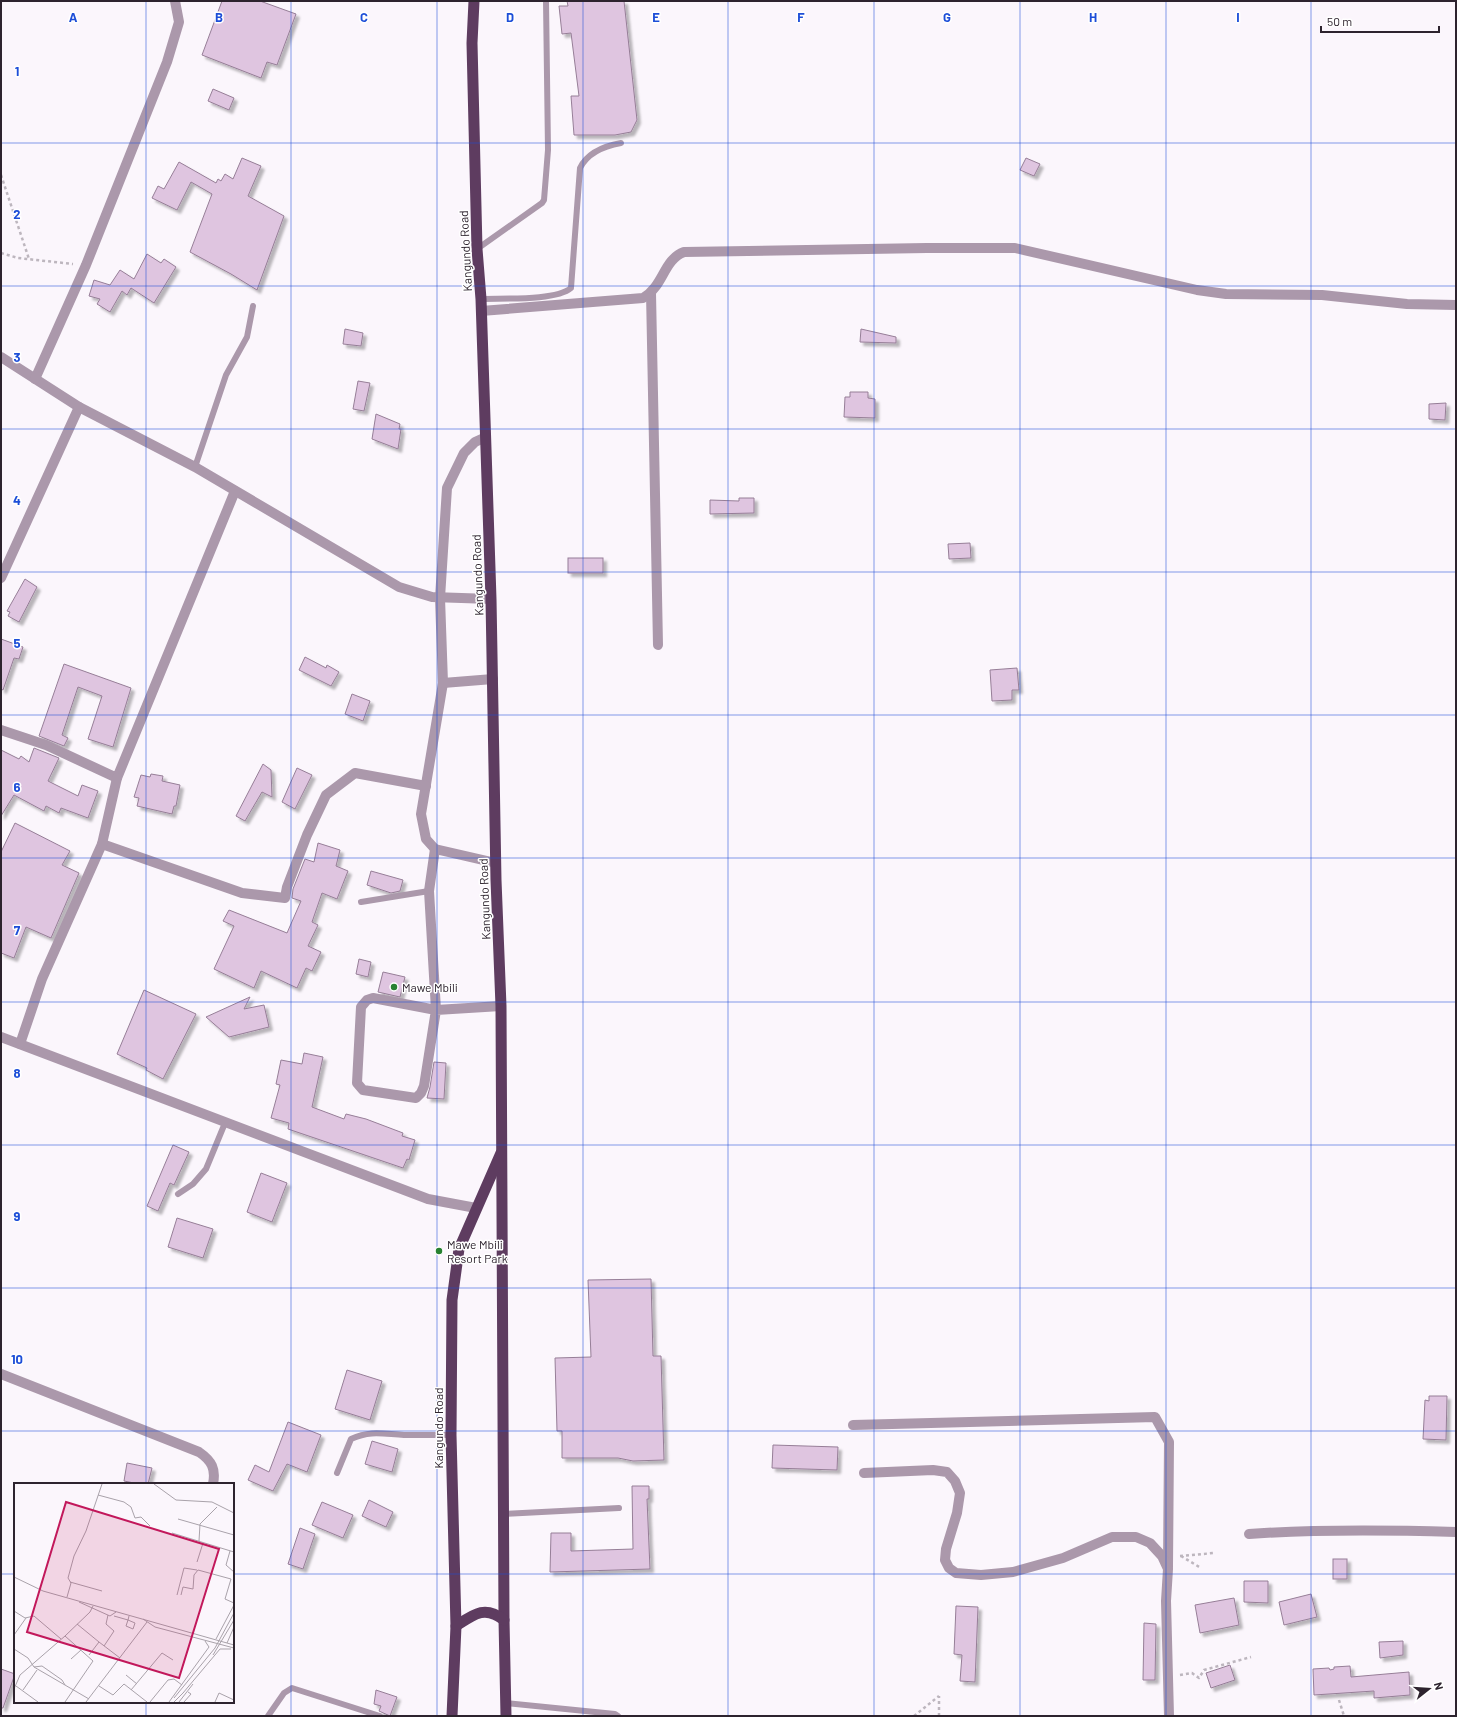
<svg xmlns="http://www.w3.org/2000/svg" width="1457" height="1717" viewBox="0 0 1457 1717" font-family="Barlow,sans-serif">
<defs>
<filter id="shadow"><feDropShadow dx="3.5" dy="3.5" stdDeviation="1" flood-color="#0004"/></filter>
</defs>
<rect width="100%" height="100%" fill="#fbf6fc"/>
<g fill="#dfc5e0" stroke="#967e97" filter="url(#shadow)">
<path d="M222,1H260L296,14L277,65L267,62L261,78L202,55Z"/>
<path d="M567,1H624L637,120L631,132L615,135H574L571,96H579L571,33L562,34L559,6H568Z"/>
<path d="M213,89L234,98L229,110L208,101Z"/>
<path d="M242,158L261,166L248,196L284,216L257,290L231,274L190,252L212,194L191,182L177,210L152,198L158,186L164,189L179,162L216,183L218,179L221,181L225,174L233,179Z"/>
<path d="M1026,158L1040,164L1034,176L1020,170Z"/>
<path d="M147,254L161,263L164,259L176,267L154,303L131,288L127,295L122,291L110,312L97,304L100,299L89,296L94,280L110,285L120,270L134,279Z"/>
<path d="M345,329L363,333L361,346L343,344Z"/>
<path d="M861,329L896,337V343L860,342Z"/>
<path d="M358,381L370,383L364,411L353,409Z"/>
<path d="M850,392H868V398L875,399V418L844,417L845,397H850Z"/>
<path d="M1446,403L1445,420L1429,419V404Z"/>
<path d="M376,414L400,424L399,429H401L398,449L372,439Z"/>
<path d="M739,498H754V513L710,514V500L739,501Z"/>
<path d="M970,543L971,558L949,559L948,544Z"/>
<rect x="568" y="558" width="35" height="15"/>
<path d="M25,579L37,587L19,622L8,616L10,612L7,611Z"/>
<path d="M1,639L23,647L19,659L14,658L3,690L1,689Z"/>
<path d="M305,657L326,668L327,665L339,672L331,686L299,670Z"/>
<path d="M64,664L131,688L113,747L88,739L102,696L78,687L62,735L68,738L64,746L39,736Z"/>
<path d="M1017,668L1019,690H1012V700L992,701L990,670Z"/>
<path d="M352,694L370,701L363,721L345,714Z"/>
<path d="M34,748L59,758L48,781L78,796L82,785L98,791L88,818L61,808L59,813L46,806L44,811L14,795L1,816V750L19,759L21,756L29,762Z"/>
<path d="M263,764L271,770L272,797L262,792L245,821L236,816Z"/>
<path d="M297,768L312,775L295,809L282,802Z"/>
<path d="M151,774L163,776L162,781L180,785L176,806H174L172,814L137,806L139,798L134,797L141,775L150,777Z"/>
<path d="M15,823L70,851L62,865L79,873L51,938L26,927L14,958L1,953V852Z"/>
<path d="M318,843L340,850L336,866L348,871L337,899L322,893L312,922L318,925L308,946L321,952L312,971L306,968L297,988L261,971L254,988L214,969L234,926L223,921L229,910L287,933L301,901L292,898L293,889L305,859L314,862Z"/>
<path d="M371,871L403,880L400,891L391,893L367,885Z"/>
<path d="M359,959L371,962L368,977L356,974Z"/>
<path d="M383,972L405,977L400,997L378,992Z"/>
<path d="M144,990L196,1014L163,1079L146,1070L147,1068L117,1054Z"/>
<path d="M250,997L244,1009L264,1005L269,1027L229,1037L206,1017Z"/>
<path d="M304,1053L323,1057L312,1107L344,1119L346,1114L366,1119L403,1133L402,1136L415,1140L409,1160L407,1159L403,1168L288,1129L289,1123L271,1118L280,1085L276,1084L281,1060L302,1064Z"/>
<path d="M434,1062L446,1063L444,1099L427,1098L430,1087Z"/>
<path d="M173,1145L189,1152L174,1185L170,1183L158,1211L147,1206Z"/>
<path d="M261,1173L287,1183L272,1222L247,1212Z"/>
<path d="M177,1218L213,1229L203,1258L168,1247Z"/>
<path d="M651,1279L653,1356H661L664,1460L633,1461L618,1458H562V1431H557L555,1358L591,1357L588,1280Z"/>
<path d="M347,1370L382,1381L370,1420L335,1409Z"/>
<path d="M1429,1396H1447L1446,1440L1423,1439L1425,1400L1429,1401Z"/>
<path d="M288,1422L321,1435L307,1472L287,1464L273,1491L248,1480L255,1465L269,1472Z"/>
<path d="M372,1441L398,1449L392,1472L365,1464Z"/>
<path d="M773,1445L838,1447L837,1470L772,1468Z"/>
<path d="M127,1463L152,1468L148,1484H139L124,1481Z"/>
<path d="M632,1486H649V1499H647L650,1569L550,1572L551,1533H571V1551L633,1549Z"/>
<path d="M369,1500L393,1512L386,1527L362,1516Z"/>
<path d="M322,1502L353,1515L343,1538L312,1525Z"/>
<path d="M300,1528L315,1534L303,1569L288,1564Z"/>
<rect x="1333" y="1559" width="14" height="20"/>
<path d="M1244,1581H1268V1603L1244,1602Z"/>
<path d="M1311,1594L1317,1617L1284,1625L1279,1602Z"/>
<path d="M1234,1598L1239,1625L1200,1633L1195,1605Z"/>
<path d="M956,1606L978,1607L975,1682L960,1681L962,1655L954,1654Z"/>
<path d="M1144,1623L1156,1624L1155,1680H1143Z"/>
<path d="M1403,1641V1655L1380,1658L1379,1642Z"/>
<path d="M1230,1665L1235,1680L1211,1688L1206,1673Z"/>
<path d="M1350,1666L1351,1677L1409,1672L1410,1695L1374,1698V1691L1314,1695L1313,1669L1329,1668L1330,1670L1334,1669V1667Z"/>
<path d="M1,1669L15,1674L3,1708H1Z"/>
<path d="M376,1690L397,1697L390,1716L379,1711L381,1706L374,1704Z"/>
</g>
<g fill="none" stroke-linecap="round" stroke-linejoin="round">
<g stroke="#bdb6be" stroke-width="2.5" stroke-dasharray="3 3" stroke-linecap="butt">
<path d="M1,175L29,259"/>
<path d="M1,253L18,258L73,264"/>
<path d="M1180,1556L1214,1553"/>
<path d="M1181,1556L1201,1568"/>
<path d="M1180,1675L1192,1673L1199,1678L1204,1670L1251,1657"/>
<path d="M1339,1700L1344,1716"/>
<path d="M914,1716L939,1696"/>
<path d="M939,1716V1696"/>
</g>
<g stroke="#ab98ab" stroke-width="6">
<path d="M477,249L542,203L544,200L548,150L546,1"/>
<path d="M481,299C502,298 556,301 571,288L580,168C588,152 604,146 621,143"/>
<path d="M195,467L226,375L247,337L253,306"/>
<path d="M361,902L429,891"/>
<path d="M178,1194L193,1184L206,1169L225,1123"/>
<path d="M337,1473L351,1439C371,1430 383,1434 404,1435C419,1435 435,1435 451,1435"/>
<path d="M504,1514L619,1508"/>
<path d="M506,1703L615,1714L618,1716"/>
<path d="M268,1716L284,1693L292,1688L380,1716"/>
</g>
<g stroke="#ab98ab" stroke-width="10">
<path d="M651,293L658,645"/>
<path d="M481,311L643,298C664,286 663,260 684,252L927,248H1015L1197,290L1226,294L1322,295L1407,304L1456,305"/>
<path d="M1,357L79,407"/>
<path d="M35,379L86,265L167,62L179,22L175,1"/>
<path d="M486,437L475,442L464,453L447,488L440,598L443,683L421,814L426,839L435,849L496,863"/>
<path d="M1,578L79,407L195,467L399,587L432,597L491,599"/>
<path d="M443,683L493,679"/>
<path d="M1,730L46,745L117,778L235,491"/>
<path d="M102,844L242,893L285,898L287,887L307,835L326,795L355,773L426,786"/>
<path d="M435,849L429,891L436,1010L424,1086L421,1093L416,1098L363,1090L357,1083L361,1007L367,1000L373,998L436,1010L501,1006"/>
<path d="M1,1037L428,1199L476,1208"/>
<path d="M20,1044L42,979L102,844L117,778"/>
<path d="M1,1374L199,1452C212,1461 216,1469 213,1484"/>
<path d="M853,1425L1155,1417L1169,1442L1168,1567"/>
<path d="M864,1473L933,1470L947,1472L955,1481L960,1493L957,1513L946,1549L945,1560L949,1568L956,1573L981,1575L1013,1572L1063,1558L1112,1537H1136L1150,1543L1162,1556L1168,1569L1166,1601L1169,1716"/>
<path d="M1249,1534C1318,1529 1387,1530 1456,1532"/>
</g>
<g stroke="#5e3c60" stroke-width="11">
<path d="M474,1L472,43L477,249L481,299L491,599L496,880L501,1006L504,1620L506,1716"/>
<path d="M456,1626C474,1614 485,1605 504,1620"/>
<path d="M452,1716L456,1626L451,1435L452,1300L459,1249L501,1153"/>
</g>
</g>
<path fill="none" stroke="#1d4ed8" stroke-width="1" stroke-opacity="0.55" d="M146,1V1484M291,1V1716M437,1V1716M583,1V1716M728,1V1716M874,1V1716M1020,1V1716M1166,1V1716M1311,1V1716M1,143H1456M1,286H1456M1,429H1456M1,572H1456M1,715H1456M1,858H1456M1,1002H1456M1,1145H1456M1,1288H1456M1,1431H1456M1,1574H15M233,1574H1456M146,1702V1716"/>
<g fill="#278131" stroke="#fff" stroke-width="1.5">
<circle cx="394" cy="987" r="4"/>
<circle cx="439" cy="1251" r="4"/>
</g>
<g text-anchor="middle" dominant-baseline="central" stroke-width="3" stroke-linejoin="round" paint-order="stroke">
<g font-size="12" fill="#2d232e" stroke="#fff">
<text transform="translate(465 251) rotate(-93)">Kangundo Road</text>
<text transform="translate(477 575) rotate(-92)">Kangundo Road</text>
<text transform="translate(484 899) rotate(-92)">Kangundo Road</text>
<text transform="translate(438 1428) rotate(-90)">Kangundo Road</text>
</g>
<g font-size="12" fill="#2d232e" stroke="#fff" text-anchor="start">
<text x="402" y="987">Mawe Mbili</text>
<text x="447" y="1244">Mawe Mbili<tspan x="447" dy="14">Resort Park</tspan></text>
</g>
</g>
<g transform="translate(14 1483)">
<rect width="220" height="220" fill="#fbf6fc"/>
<path fill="none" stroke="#a9a2aa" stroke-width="1" d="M140,1L162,17L198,19L220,30M84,12L110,19L117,24L121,35L127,34L136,43M164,36L220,52M158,50L220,69M185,58L186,41L203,24M216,68L212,82L220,89M183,79L189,60M0,94L29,108L220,162M56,99L88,108M163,112L170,85L183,87M167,112L169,104L179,106L180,92L184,87L217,96L211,116L220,120M53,114L57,100L54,95L60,73L72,48L88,1M65,119L96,133L102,129M0,128L11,135L20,133L47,156M100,133L114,137L121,140L119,146L112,143L114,137L115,133M129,136L141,144L220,165M63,141L85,159L75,172M0,152L12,135M202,156L220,122M85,159L106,175M213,160L220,144M90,163L100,148L92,141L94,132M0,166L14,175L20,184L75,216M199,172L220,137M57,176L67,167M20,184L28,183L48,197L51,202M112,192L123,201M2,203L24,219M85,203L99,212L110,201L133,219M0,206L6,192L51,153M9,207L23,187M117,207L148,170L159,177M169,210L206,166H217M160,215L201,165L220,130M51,219L79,178L51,153L76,129L79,123M72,219L133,139M136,219L154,197L160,196L168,202M155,219L195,164L191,158M160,219L170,209M165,219L179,201M170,219L177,211L174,209M201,219L205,210L220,217"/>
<path fill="#c2185b" fill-opacity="0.15" stroke="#c2185b" stroke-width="2" d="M52,19L205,66L165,195L13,149Z"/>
<rect width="220" height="220" fill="none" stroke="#2d232e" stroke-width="2"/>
</g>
<g font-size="13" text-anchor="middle" font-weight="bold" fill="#1d4ed8" stroke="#fff" stroke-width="3" stroke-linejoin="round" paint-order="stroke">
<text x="73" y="22">A</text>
<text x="219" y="22">B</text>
<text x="364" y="22">C</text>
<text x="510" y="22">D</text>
<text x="656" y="22">E</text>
<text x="801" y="22">F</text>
<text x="947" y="22">G</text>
<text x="1093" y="22">H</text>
<text x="1238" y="22">I</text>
<text x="17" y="76">1</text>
<text x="17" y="219">2</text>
<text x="17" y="362">3</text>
<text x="17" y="505">4</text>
<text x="17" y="648">5</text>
<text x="17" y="792">6</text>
<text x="17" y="935">7</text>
<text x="17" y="1078">8</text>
<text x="17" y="1221">9</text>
<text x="17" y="1364">10</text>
</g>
<rect width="1457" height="1717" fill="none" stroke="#2d232e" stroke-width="4"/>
<g transform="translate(1429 1689) rotate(73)" stroke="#ffffff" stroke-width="3" paint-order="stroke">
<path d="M0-3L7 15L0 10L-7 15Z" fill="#2d232e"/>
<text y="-6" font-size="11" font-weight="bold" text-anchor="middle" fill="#2d232e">N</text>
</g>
<path d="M1321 26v6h118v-6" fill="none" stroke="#2d232e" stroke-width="2"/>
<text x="1327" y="26" font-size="12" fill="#2d232e" stroke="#ffffff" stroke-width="3" paint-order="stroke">50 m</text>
</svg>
